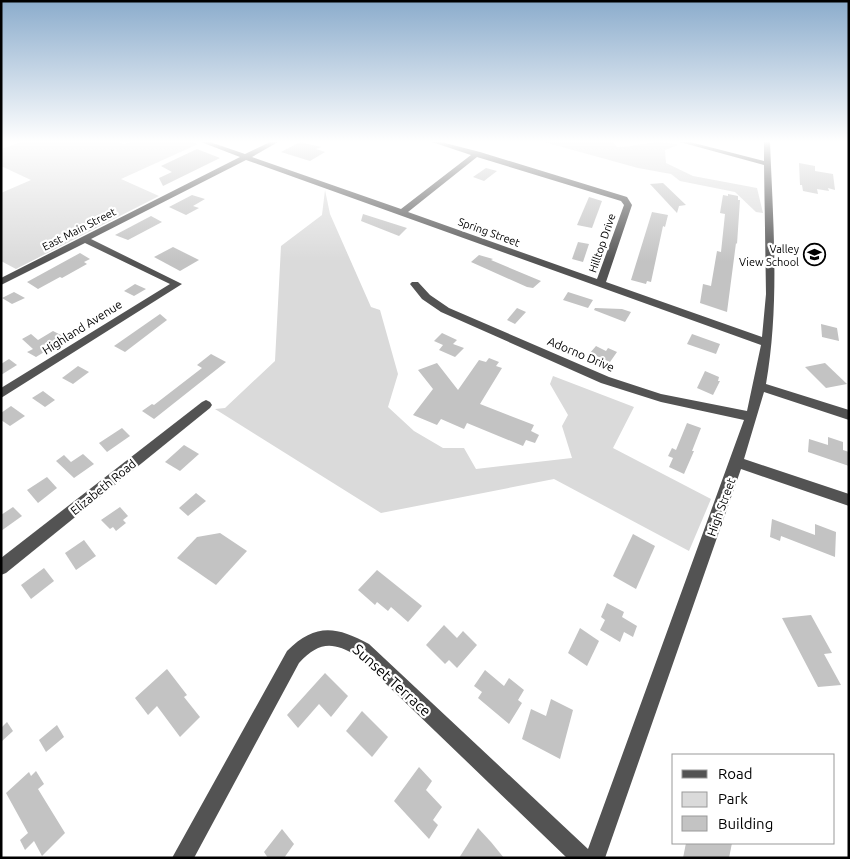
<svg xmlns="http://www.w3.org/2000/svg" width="850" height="859" viewBox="0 0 850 859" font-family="Ubuntu,sans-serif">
<rect width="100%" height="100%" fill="#fff"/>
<g fill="#dadada">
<path d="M21,142H117L124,144L130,142H192L198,144L121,179L159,196L16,269L1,261V193L31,180L1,166V149Z"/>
<path d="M544,142H613L617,147C641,147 653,138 678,145L665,150L666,163L693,176L757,188L763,213L756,212L735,192L680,181L671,174L638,168Z"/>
<path d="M325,190L330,214L371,307L380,310L398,374L388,407L414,431L443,448H464L476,469L572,458L562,426L568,415L550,384L553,376L634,407L613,448L711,499L689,551L554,479L381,513L215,409L225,408L275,361L281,246L322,215Z"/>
</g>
<g fill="#c3c3c3">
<path d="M300,142L321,147L316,149L325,152L310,161L281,152Z"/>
<path d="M197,149L220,158L163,186L159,178L172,172L161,166Z"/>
<path d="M799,163L815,166V171L833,174L835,190L828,188L829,191L817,189L818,194L803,191L802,185H800Z"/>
<path d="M486,168L497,171L484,181L473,177Z"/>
<path d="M663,183L686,205L679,206L677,213L650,184Z"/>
<path d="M728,194L738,196V200H740L737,244L736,243L727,312L700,303L703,284L711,286L717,251L721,252L725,214L720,213L723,195L728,196Z"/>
<path d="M192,195L205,199L193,206L199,208L186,215L169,207Z"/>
<path d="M589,197L602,201L592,228L577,225Z"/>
<path d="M652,212L668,215L665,227L663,226L651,282L647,281L646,284L631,280Z"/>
<path d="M363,214L407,228L399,236L361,221Z"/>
<path d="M151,216L162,222L128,240L115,235Z"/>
<path d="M578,242L589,244L583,262L572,259Z"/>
<path d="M173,247L199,260L180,271L154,257Z"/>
<path d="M80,253L90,259L84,262L87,264L62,278L60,277L38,289L27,282Z"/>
<path d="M479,255L493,259L491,260L541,281L533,288L527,287L471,262Z"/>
<path d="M135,284L146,289L134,296L124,291Z"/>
<path d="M14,292L25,298L12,304L2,298Z"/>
<path d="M568,292L593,300L588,308L563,300Z"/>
<path d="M517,308L526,312L515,324L507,320Z"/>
<path d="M595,308L622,309L631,312L625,322L594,310Z"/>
<path d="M160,314L167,320L125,352L114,346Z"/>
<path d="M821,324L837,328L839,341L822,337Z"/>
<path d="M53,331L67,338L36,357L27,352L33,349L22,339L31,334L38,340Z"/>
<path d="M442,333L457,340L453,344L464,348L455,357L439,350L443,345L434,341Z"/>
<path d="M692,334L720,344L716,354L687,344Z"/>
<path d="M596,346L606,351L608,348L617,352L610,362L590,353Z"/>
<path d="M211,354L226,362L154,419L142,411L152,404L154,405L202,368L197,365Z"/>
<path d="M489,358L499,362L496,366L502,368L480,404L534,425L531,431L539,435L535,443L526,440L523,446L467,423L464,429L441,419L437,425L413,415L433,389L418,370L437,363L458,390L479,360L486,362Z"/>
<path d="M9,359L17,365L1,375V364Z"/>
<path d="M825,363L847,384L826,388L805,367Z"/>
<path d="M78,366L89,372L73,384L62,378Z"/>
<path d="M705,371L719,377L718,381H720L713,395L697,388Z"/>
<path d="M43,391L55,400L45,407L32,398Z"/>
<path d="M11,406L25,416L10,426L1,420V413Z"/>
<path d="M687,423L701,428L692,451H694L684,474L669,467L673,458L668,456L672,448L676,450Z"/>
<path d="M122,428L130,436L107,452L99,443Z"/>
<path d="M828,437L843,442V450L849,452V466L808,452L809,439L828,445Z"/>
<path d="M184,445L199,454L180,471L165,462Z"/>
<path d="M83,454L94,464L74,478L56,461L64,455L71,462Z"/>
<path d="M47,477L57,488L38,503L27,490Z"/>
<path d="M196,493L206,501L188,516L179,508Z"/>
<path d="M13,507L22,516L1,531V515Z"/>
<path d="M120,507L128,516L123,520L126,523L116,531L113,527L110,529L101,520Z"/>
<path d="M772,519L815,535V524L836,532L835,557L781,536L780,541L770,537Z"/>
<path d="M220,533L247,551L216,585L177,558L197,537Z"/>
<path d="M633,534L655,546L636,589L613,576Z"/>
<path d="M84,540L96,556L76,570L65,553Z"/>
<path d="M44,568L54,581L31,599L21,585Z"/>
<path d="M377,570L422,606L408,622L391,607L388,611L377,602L375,605L358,590Z"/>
<path d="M607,603L624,612L622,617L637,626L633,637L624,632L620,642L600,630L605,620L601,617Z"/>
<path d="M811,615L832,653L824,654L841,685L818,687L782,618Z"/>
<path d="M444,625L457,638L463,631L477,645L457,668L449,660L445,664L426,645Z"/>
<path d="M580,628L599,641L587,666L568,653Z"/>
<path d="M167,669L187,695L184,697L200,717L180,737L157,706L148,715L135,698Z"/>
<path d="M485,670L504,686L509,678L524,690L518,700L522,703L509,724L478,698L482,692L474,686Z"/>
<path d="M325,673L348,696L331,717L319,704L298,728L287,715Z"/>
<path d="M551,699L573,710L560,759L522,739L531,709L546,716Z"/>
<path d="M362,711L388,737L372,757L346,731Z"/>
<path d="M7,722L13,731L1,742V728Z"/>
<path d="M57,725L64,737L46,752L39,740Z"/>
<path d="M419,767L432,781L426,790L442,807L433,820L438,825L429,839L394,801Z"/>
<path d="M36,771L44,784L38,789L65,833L42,856L34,841L25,850L20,840L28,833L6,793L29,772L31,776Z"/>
<path d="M478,828L491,842L504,858H459Z"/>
<path d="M282,829L294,844L284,858H268L264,852Z"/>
<path d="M686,843H732L729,858H683Z"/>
</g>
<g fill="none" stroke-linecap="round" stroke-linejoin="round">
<g fill="#535353" fill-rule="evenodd">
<path d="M201,142H210L245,154L270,142H278L252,157L401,209L471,155L432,142H441L480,152L627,197L632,205L606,282L762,337L766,294L764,165L680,142H690L764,161V142H770C773,222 780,304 766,384L849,410V420L764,392L744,459L849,494V506L741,469L605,858H567L357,656C332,641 319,642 299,663L194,858H172L287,651C315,623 336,626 369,644L588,849L744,420L661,402L601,383L441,312L422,299L410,284L412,282H418L430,295L449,308L609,377L661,394L747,411L761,345L246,160L91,239L182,284L1,398V388L170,284L85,243L1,285V278L240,157ZM477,157L621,201L624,205L597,279L408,212Z"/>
<path d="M206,400L210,402L212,405L210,408L6,573L1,575V558L202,402Z"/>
</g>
</g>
<linearGradient id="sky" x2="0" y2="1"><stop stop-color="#8baccc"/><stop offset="0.54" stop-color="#fff"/><stop offset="1" stop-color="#fff" stop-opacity="0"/></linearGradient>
<rect width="850" height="262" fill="url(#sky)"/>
<defs>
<symbol id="school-ring" viewBox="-11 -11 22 22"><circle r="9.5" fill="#fff" stroke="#000" stroke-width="1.5"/><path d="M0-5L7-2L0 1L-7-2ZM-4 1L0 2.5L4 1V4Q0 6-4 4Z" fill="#000"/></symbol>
</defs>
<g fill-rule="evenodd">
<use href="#school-ring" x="802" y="242" width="25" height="25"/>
</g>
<g text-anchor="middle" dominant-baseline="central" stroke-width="4.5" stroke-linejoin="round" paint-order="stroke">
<g font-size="11" fill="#000" stroke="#fff">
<text transform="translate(79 229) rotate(-27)">East Main Street</text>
<text transform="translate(489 232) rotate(20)">Spring Street</text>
<text transform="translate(602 243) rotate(-71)">Hilltop Drive</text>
</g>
<g font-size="11" fill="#000" stroke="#fff" text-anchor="end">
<text x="799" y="249">Valley<tspan x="799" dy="13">View School</tspan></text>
</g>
<g font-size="12" fill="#000" stroke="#fff">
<text transform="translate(82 327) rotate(-32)">Highland Avenue</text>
<text transform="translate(581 354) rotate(23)">Adorno Drive</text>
<text transform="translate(103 487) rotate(-39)">Elizabeth Road</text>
<text transform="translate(721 507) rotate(-70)">High Street</text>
</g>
<g font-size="15" fill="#000" stroke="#fff">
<text transform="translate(392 680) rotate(42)">Sunset Terrace</text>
</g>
</g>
<rect width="850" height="859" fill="none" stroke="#000000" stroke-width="5"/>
<rect x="672" y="754" width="162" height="90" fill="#ffffff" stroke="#999999"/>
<rect x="682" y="770" width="25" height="8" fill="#535353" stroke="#999999"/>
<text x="718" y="779" font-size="15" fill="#000000">Road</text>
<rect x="682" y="792" width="25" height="15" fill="#dadada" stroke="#999999"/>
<text x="718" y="804" font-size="15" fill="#000000">Park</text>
<rect x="682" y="816" width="25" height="15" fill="#c3c3c3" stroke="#999999"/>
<text x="718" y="829" font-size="15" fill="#000000">Building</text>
</svg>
